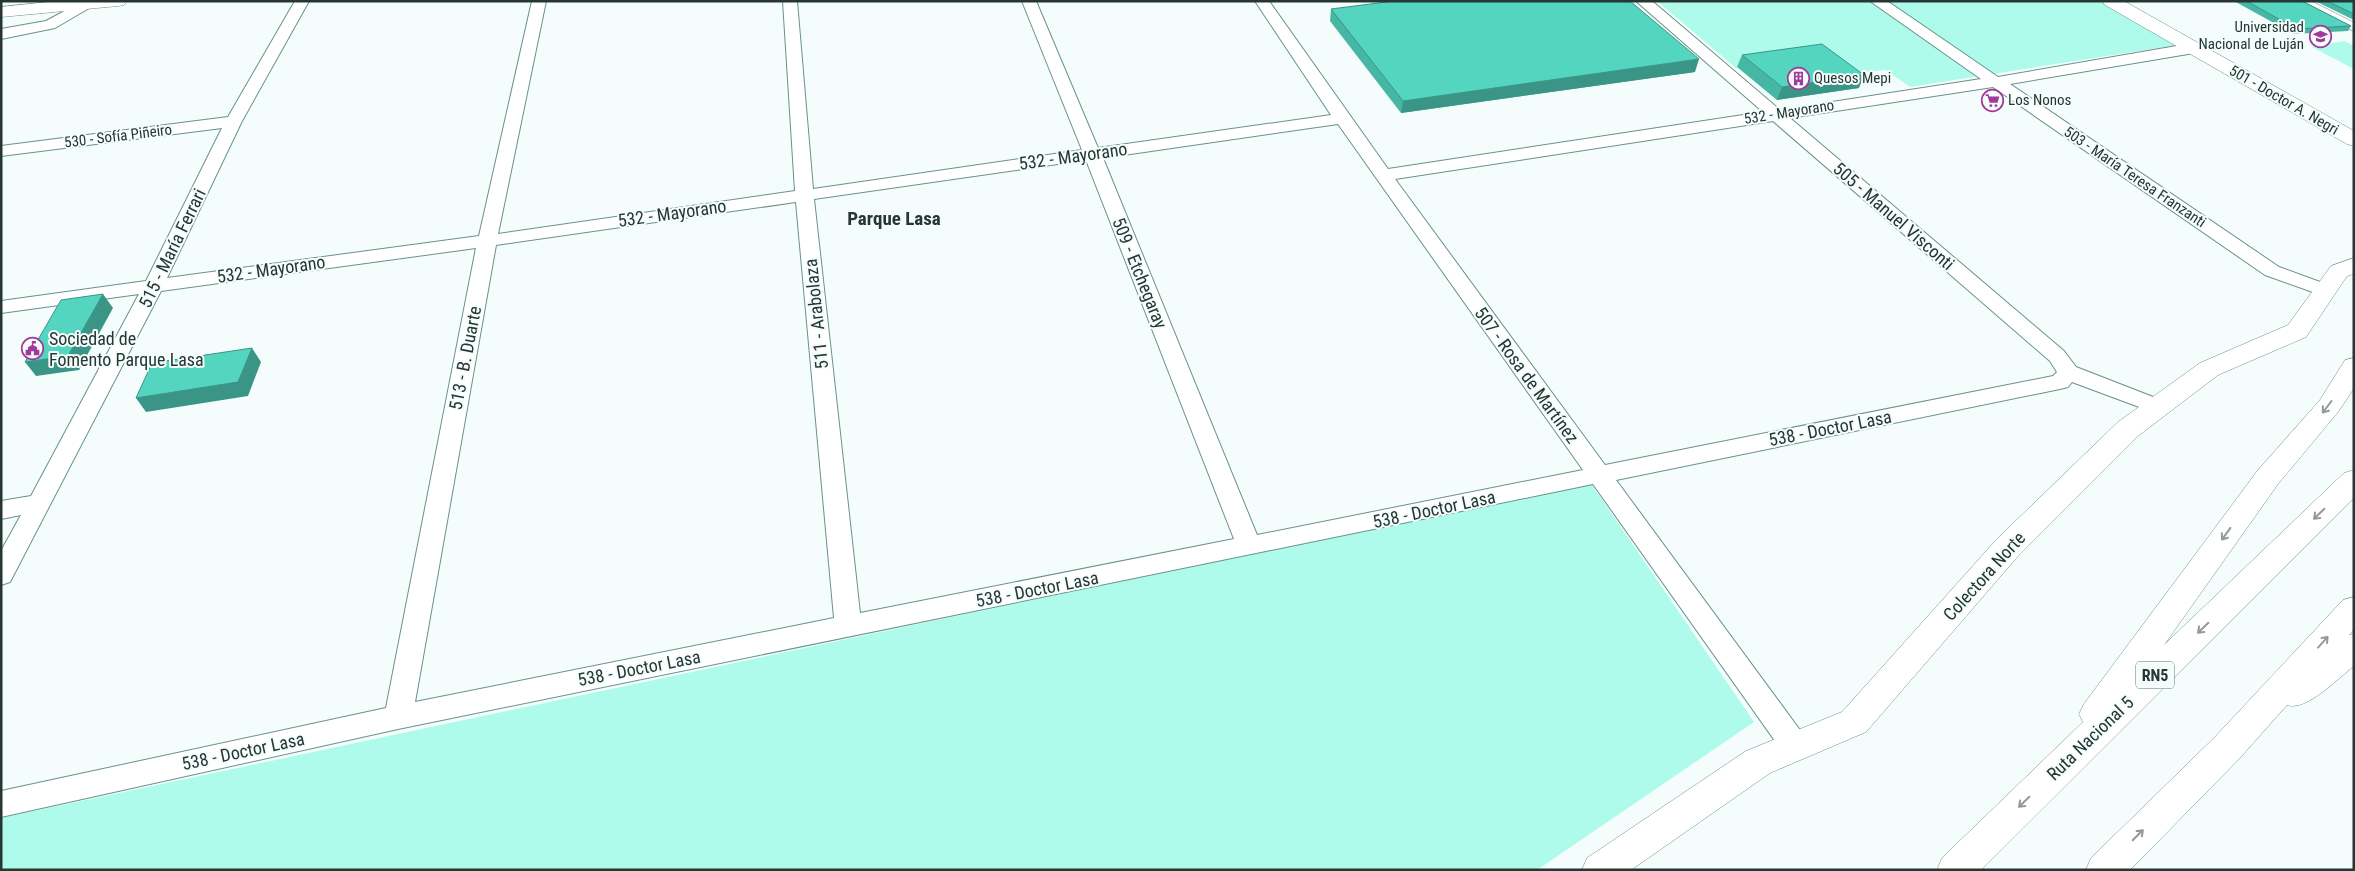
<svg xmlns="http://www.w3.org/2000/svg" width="2355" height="871" viewBox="0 0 2355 871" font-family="'Roboto Condensed',sans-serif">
<rect width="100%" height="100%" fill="#f4fdfb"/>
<g fill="#aefaeb">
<path d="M1657,1H2099L2177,45L1910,87L1886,70L1844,75L1818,55L1736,68Z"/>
<path d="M2344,41L2354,46V69L2312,47Z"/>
<path d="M1590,482L1754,722L1537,870H1V818Z"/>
</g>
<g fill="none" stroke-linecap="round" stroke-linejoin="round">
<defs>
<path id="lane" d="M2302,1L2354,27"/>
<g id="street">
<path d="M83,1H94L96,4L55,28L1,39V29L46,21Z"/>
<path d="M295,1H309L242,121L167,278L479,236L532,1H546L498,234L795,191L783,1H797L813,189L1082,150L1022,1H1036L1098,148L1331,115L1255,1H1269L1388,169L1763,112L1636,1H1652L1780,110L1981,79L1870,1H1887L1998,77L2194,43L2199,45L2202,48L2194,53L2010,84L2279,267L2331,286L2334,290L2331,294L2324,296L2265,275L1993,87L1790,118L2064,351L2076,367L2166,402L2169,407L2166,412L2158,414L2072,382L2068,387L2060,389L1616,480L1805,737L1809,746L1805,755L1795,758L1785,755L1593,484L398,729L1,817V791L386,708L476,248L161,291L10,582L1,585V551L21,515L1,519V501L31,496L139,294L1,313V301L146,281L222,128L1,156V146L228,117ZM1773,121L2050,361L2057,372L2053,376L1605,465L1395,179ZM1338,124L1583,470L1257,535L1103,158ZM1086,160L1234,539L860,613L814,199ZM796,202L834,618L415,702L496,245Z"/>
</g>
<g id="secondary">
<path d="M2102,1H2124L2354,131V146L2347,144L2105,5Z"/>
<path d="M2354,258V274L2347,276L2306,337L2218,375L2138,436L2019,555L1866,732L1770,773L1631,870H1582L1587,858L1746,751L1842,712L1997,539L2118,422L2200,363L2288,325L2331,266Z"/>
</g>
<path id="primary" d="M58,1H127L124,5L118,6L1,17V7Z"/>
<g id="highway">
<path d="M2354,358V388L2338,412L2278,484L2164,645L2344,473L2354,470V498L1981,870H1937L1942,858L2083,722L2079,714L2084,704L2258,470L2320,400L2345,360Z"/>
<path d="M2354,597V630L2349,635L2354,634V666C2338,678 2306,712 2287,705L2239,759L2130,870H2086L2091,858L2215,737L2343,600Z"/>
</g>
</defs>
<use href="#lane" stroke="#68928a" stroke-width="9"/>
<use href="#street" stroke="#68928a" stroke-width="2"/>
<use href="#secondary" stroke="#68928a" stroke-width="1"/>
<use href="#primary" stroke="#68928a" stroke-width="1"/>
<use href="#highway" stroke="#68928a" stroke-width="1"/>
<use href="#lane" stroke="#fff" stroke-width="8"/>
<use href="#street" fill="#fff" fill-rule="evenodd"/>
<use href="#secondary" fill="#fff" fill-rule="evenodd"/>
<use href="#primary" fill="#fff" fill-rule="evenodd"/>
<use href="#highway" fill="#fff" fill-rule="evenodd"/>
</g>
<g fill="#47b7a5">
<path d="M2234,1H2302L2351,26L2348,31L2294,34Z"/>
<path d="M2315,1H2354V20Z"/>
<path d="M1331,9L1695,72L1401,113L1330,21Z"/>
<path d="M1742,55L1859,88L1777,100L1737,67Z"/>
</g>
<g fill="#3a9586">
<path d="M1699,59L1695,72L1401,113L1403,101Z"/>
<path d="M1864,75L1859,88L1777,100L1782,87Z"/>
<path d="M103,294L113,308L79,370L36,376L25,362Z"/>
<path d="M252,348L261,362L248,396L146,412L136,398Z"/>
</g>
<g fill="#53d5c0" stroke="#3a9586">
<path d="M1394,1H1630L1699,59L1403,101L1331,9Z"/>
<path d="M2246,1H2302L2351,26L2297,29Z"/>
<path d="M2327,1H2354V14Z"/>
<path d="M1822,44L1864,75L1782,87L1742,55Z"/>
<path d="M103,294L68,356L25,362L61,300Z"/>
<path d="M252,348L238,382L136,398L152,363Z"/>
</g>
<defs><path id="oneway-shaft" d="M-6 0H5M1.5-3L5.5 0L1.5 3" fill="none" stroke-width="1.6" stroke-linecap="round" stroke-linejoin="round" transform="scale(1.25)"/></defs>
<g stroke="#929a99">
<use href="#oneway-shaft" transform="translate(2327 407) rotate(127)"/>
<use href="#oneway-shaft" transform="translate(2319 514) rotate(136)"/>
<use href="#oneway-shaft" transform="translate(2226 534) rotate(126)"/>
<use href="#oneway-shaft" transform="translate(2203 628) rotate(136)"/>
<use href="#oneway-shaft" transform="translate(2323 642) rotate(-48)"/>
<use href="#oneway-shaft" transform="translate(2024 802) rotate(136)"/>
<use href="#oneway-shaft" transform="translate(2138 835) rotate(-45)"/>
</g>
<defs>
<symbol id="university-ring" viewBox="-11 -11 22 22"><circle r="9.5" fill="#f4fdfb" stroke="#a23a9c" stroke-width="1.5"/><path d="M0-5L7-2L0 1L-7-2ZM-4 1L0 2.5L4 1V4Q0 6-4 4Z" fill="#a23a9c"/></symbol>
<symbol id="building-ring" viewBox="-11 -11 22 22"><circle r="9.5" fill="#f4fdfb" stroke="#a23a9c" stroke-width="1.5"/><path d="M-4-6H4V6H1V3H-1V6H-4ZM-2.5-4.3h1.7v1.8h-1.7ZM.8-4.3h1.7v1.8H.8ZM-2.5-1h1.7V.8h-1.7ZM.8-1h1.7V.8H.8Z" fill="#a23a9c"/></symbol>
<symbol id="supermarket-ring" viewBox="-11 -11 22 22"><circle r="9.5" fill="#f4fdfb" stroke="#a23a9c" stroke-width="1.5"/><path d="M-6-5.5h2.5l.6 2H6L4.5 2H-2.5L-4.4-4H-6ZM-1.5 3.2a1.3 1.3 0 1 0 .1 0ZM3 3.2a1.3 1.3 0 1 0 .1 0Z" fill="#a23a9c"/></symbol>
<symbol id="civic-ring" viewBox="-11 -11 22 22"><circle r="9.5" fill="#f4fdfb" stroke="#a23a9c" stroke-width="1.5"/><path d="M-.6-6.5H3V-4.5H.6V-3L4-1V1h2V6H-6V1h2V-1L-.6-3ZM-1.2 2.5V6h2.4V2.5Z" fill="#a23a9c"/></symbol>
</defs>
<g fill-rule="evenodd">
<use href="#university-ring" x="2308" y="24" width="25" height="25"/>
<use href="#building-ring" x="1786" y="66" width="25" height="25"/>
<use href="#supermarket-ring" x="1980" y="88" width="25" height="25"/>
<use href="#civic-ring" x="20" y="336" width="25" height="25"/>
</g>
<g text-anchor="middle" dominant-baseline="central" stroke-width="4" stroke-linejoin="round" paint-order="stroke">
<g font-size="15" fill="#253633" stroke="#f4fdfb" text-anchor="start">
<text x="2304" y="27" text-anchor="end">Universidad<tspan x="2304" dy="17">Nacional de Luján</tspan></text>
<text x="1814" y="78">Quesos Mepi</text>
<text x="2008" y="100">Los Nonos</text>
</g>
<g font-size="15" fill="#253633" stroke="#f4fdfb">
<text transform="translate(2284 100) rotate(30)">501 - Doctor A. Negri</text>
<text transform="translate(1789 112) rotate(-9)">532 - Mayorano</text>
<text transform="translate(118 136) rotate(-7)">530 - Sofía Piñeiro</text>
<text transform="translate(2135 177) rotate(34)">503 - María Teresa Franzanti</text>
</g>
<rect fill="#f4fdfb" stroke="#63726f" stroke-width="1" x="2136" y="661.5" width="38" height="27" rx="4"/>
<g font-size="16" font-weight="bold" fill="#253633">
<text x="2155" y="675">RN5</text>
</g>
<g font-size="18" fill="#253633" stroke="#f4fdfb">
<text transform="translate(1073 156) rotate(-8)">532 - Mayorano</text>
<text transform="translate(672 213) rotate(-8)">532 - Mayorano</text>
<text transform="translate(1894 216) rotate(41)">505 - Manuel Visconti</text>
<text transform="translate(172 248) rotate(-64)">515 - María Ferrari</text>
<text transform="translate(271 269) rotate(-8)">532 - Mayorano</text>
<text transform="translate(1140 273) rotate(68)">509 - Etchegaray</text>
<text transform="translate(816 314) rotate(-96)">511 - Arabolaza</text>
<text transform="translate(465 358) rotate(-79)">513 - B. Duarte</text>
<text transform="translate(1527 375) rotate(54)">507 - Rosa de Martínez</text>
<text transform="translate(1830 428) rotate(-11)">538 - Doctor Lasa</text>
<text transform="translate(1434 509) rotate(-12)">538 - Doctor Lasa</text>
<text transform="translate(1984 576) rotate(-48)">Colectora Norte</text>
<text transform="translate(1037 589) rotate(-11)">538 - Doctor Lasa</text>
<text transform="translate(639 668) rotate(-11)">538 - Doctor Lasa</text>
<text transform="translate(2090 738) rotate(-44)">Ruta Nacional 5</text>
<text transform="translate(243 751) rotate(-12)">538 - Doctor Lasa</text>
</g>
<g font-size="18" fill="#253633" stroke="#f4fdfb" text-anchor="start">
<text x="49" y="338">Sociedad de<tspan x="49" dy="21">Fomento Parque Lasa</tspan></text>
</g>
<g font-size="19" font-weight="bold" fill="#253633" stroke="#f4fdfb">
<text x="894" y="218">Parque Lasa</text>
</g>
</g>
<rect width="2355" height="871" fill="none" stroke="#253633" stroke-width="5"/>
</svg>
